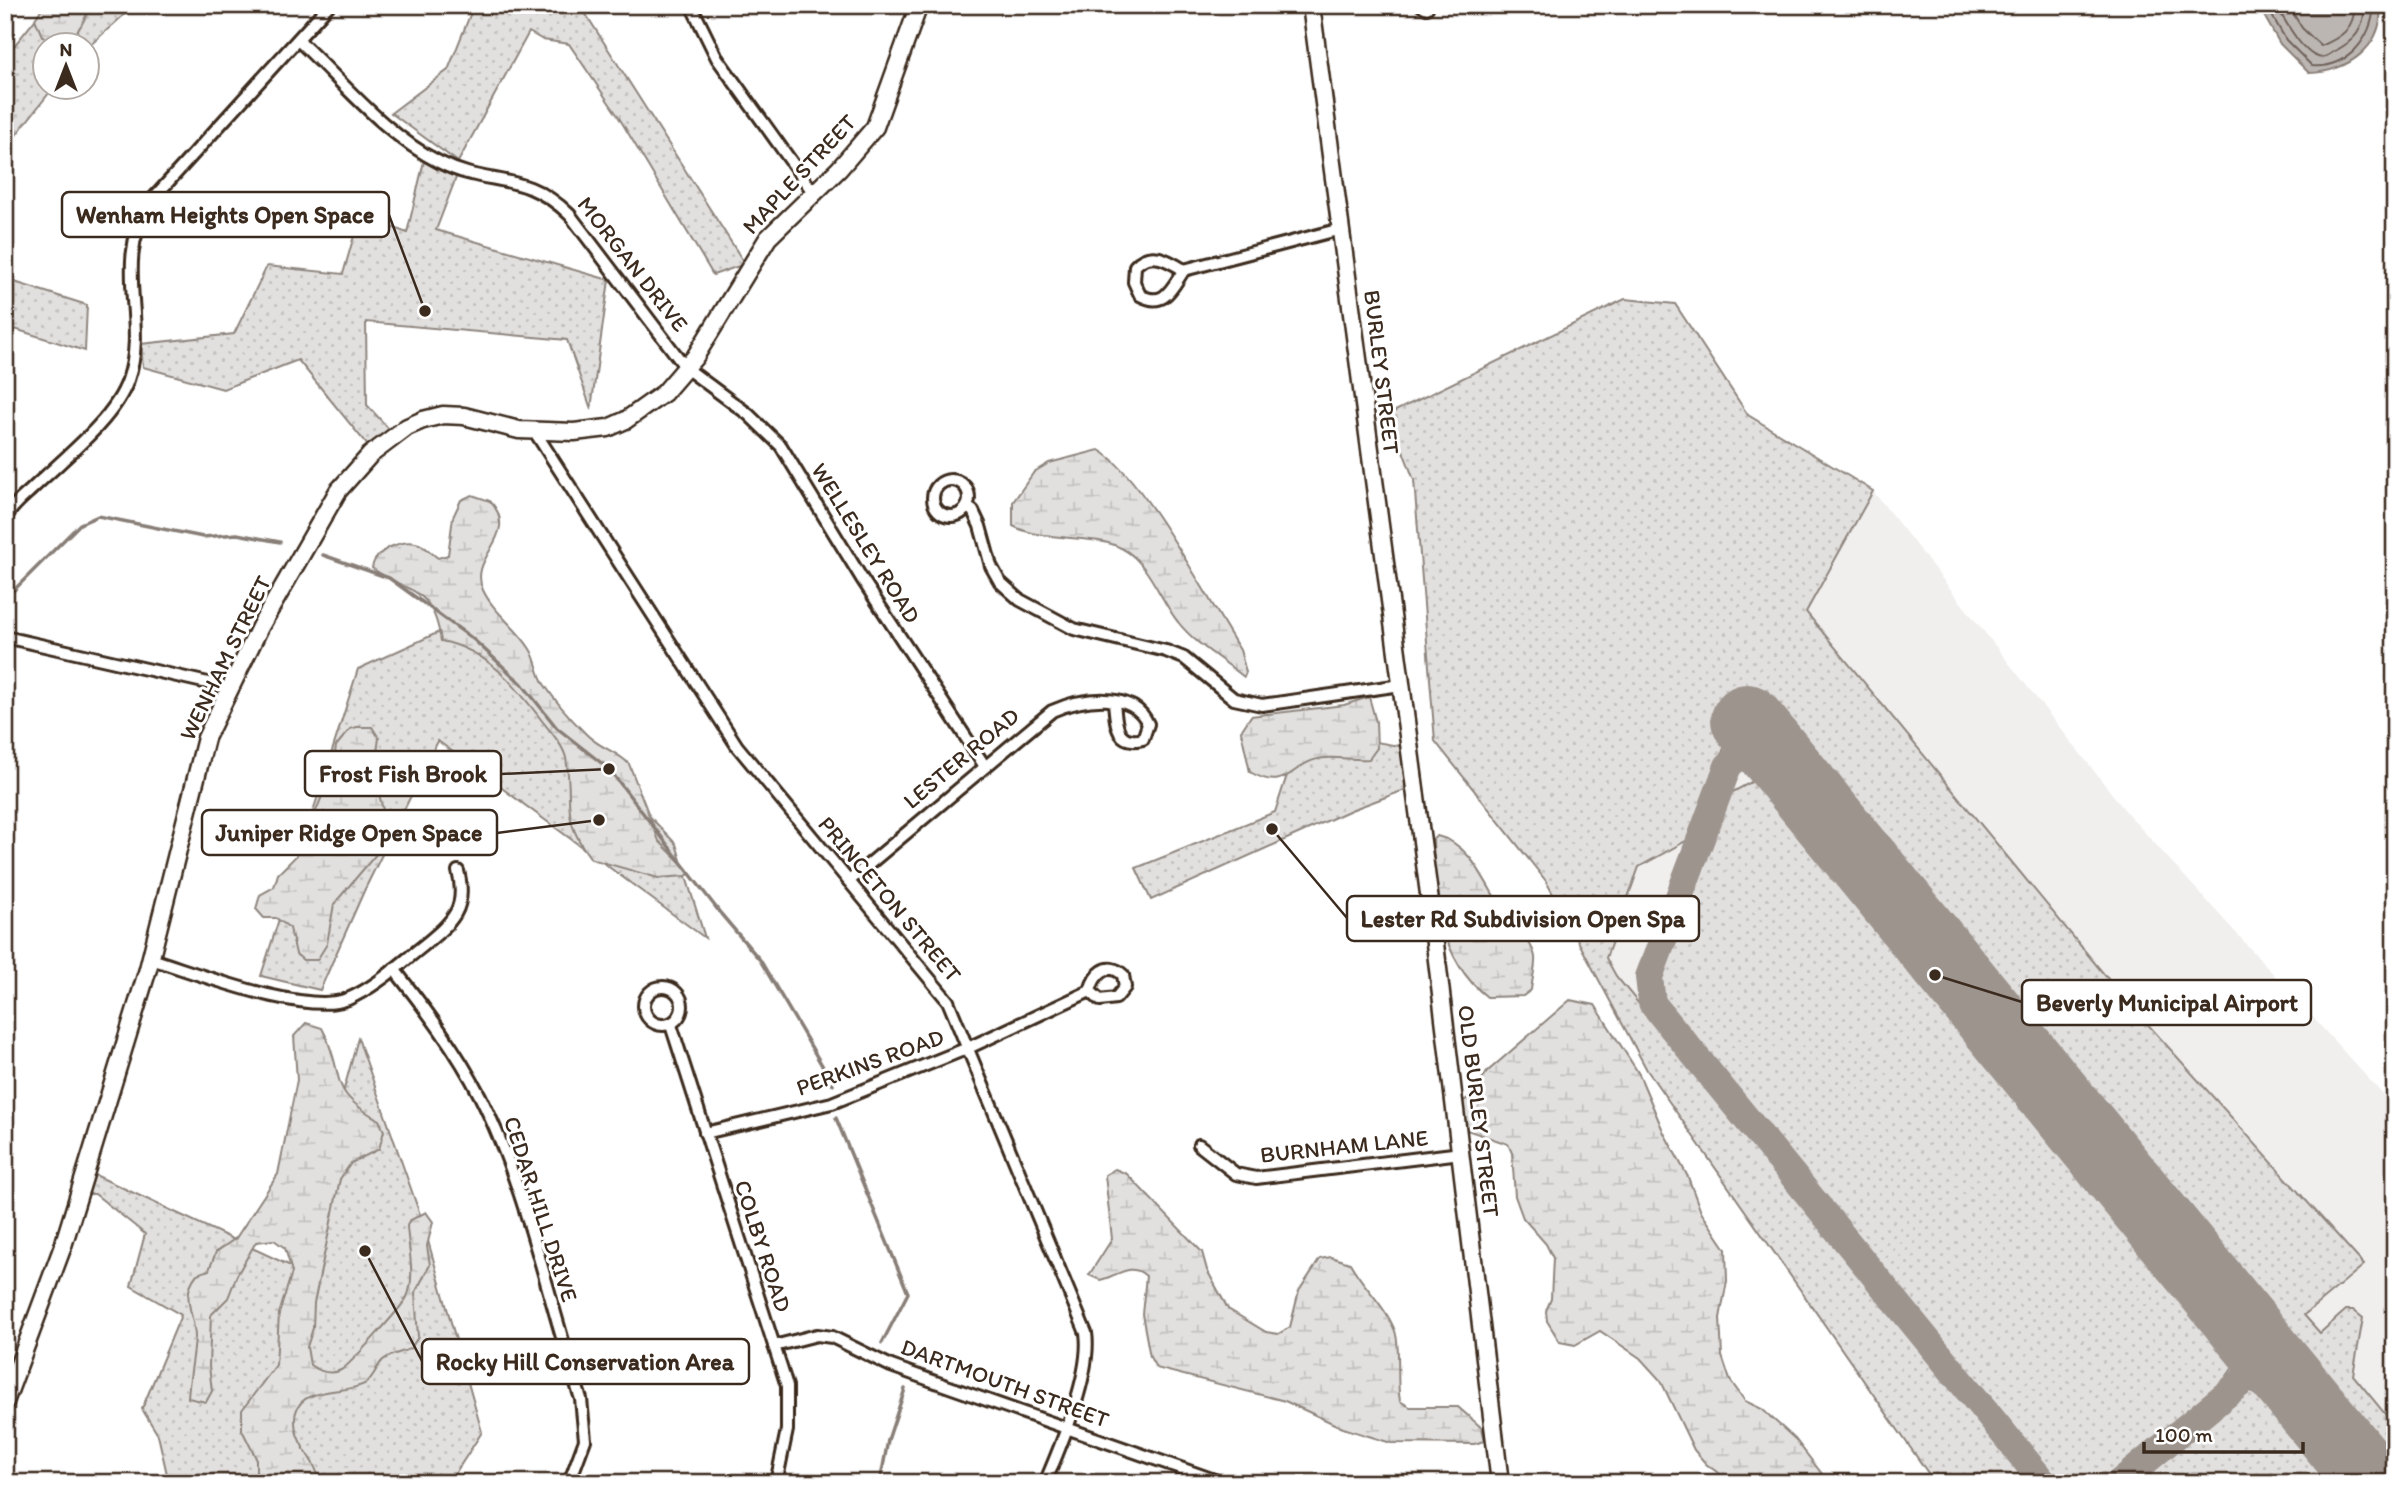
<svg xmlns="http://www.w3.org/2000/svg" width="2400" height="1488" viewBox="0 0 2400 1488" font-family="Itim,sans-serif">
<defs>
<pattern id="grass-dots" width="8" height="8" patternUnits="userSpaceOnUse" patternTransform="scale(1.75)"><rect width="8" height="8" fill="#e2e0de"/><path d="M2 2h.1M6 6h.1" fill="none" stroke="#c3c0be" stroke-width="1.8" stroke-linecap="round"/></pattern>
<pattern id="wetland-marsh" width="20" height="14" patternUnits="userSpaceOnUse" patternTransform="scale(1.75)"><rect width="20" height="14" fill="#e2e0de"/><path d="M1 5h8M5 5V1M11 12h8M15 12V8" fill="none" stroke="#c3c0be"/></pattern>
</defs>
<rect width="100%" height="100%" fill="#fff"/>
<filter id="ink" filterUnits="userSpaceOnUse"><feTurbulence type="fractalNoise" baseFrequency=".0143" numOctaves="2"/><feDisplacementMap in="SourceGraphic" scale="14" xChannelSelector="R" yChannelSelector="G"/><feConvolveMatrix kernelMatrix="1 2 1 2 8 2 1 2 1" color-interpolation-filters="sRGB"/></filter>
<g filter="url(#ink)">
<path fill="#f1efee" d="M1625,299L1675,304L1748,415L1873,491L2128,814L2395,1108V1483H1935L1647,1070L1546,881L1435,741L1414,480L1389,414Z"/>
<g fill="url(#grass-dots)" stroke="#8e857e" stroke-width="2">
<path d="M47,5H135L88,47L46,46V88H53L5,149V57Z"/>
<path d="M474,5H580L745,264L713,275L618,116L569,44L543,40L529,32L458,162L391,113L448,70Z"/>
<path d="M424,161L457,175L436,230L609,280L591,409L567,340L366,322L367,405L390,430L368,446L298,360L223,389L143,367L141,344L234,334L267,266L343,274L360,215L407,233Z"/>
<path d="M5,279L87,305L85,351L5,326Z"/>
<path d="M1625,299L1675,304L1748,415L1873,491L1806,612L2117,990L2364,1265L2304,1315L2320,1333L2346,1310H2353L2363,1318L2353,1375L2395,1426V1471L1764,705L1728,737L1691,838L1639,867L1606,958L1616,976L2032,1483H1935L1647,1070L1546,881L1435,741L1414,480L1389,414Z"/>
<path d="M483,612L616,781L676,844L705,938L438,741L364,891L320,990L261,976L358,669Z"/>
<path d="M1302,729L1405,747L1410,788L1351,810L1151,900L1136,868L1275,812Z"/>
<path d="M1753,781L1769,786L2233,1350L2232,1369L2224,1380L2100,1483H2056L1660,1000L1658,984L1729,794Z"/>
<path d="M358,1038L423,1223L482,1432L449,1483H169L158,1435L142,1409L181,1315L131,1286L145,1234L95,1194H88L93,1174L295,1268Z"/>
<path d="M2250,1392L2271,1397L2341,1483H2136Z"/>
</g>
<g fill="url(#wetland-marsh)" stroke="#8e857e" stroke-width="2">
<path d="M44,5H91C82,25 74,46 51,45L42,36L35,19Z"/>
<path d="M1099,450C1142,474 1210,603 1240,650L1246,672L1244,677C1222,659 1195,644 1178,622C1161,601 1148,562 1123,549C1092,532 1048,544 1013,526V502L1034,472L1049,463Z"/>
<path d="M472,495L490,501C522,536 467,556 483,590C493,612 517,628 530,649C537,660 537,673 544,684C555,701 571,719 586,734C601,749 617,751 629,764L659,841L687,869L689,874L686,876L658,878L591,859C559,816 574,804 566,758C563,745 551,732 543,722C516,686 488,650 441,641C432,584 409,595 372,568C374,551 403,537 419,544C426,547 432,554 438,558L448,555L453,517L461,500Z"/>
<path d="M1369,697L1376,722L1377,748L1369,759C1354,760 1340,757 1325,758C1291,760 1290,795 1250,772L1241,731L1251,716L1344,705Z"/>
<path d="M357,727H372L379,738L374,774L387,826L378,852L334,904L327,944L317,960H303L296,954L290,928L276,918H264L256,909L260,895L274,887L278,874L299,853L333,769L336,746L350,729Z"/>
<path d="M1437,836C1474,844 1487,890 1507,917C1516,930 1532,940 1535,957C1536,966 1532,980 1531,990L1523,996L1487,997C1438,958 1435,897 1433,839Z"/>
<path d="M1570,1000L1595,1005L1639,1074L1664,1133L1688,1177L1701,1212L1726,1249L1727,1281L1720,1318L1722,1356L1730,1380L1745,1401L1762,1409L1795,1439L1829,1483H1732L1706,1464L1694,1450L1661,1381L1640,1358L1600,1331L1575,1345L1560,1342L1547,1321L1546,1311L1551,1299L1553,1258L1546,1244L1523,1218L1515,1196L1512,1153L1508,1144L1458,1127L1455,1105L1467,1099L1488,1071Z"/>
<path d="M306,1023L322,1028L325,1034C346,1082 327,1090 379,1120L384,1131L379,1149L351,1163L340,1179L314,1303L313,1328L307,1347L310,1365C319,1371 330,1376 341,1370C349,1366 403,1306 407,1297C416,1278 408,1246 407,1226L409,1221L426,1212L433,1222L427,1246L430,1265L415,1293L418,1337L411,1348C402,1353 389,1354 382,1361C376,1368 373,1378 366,1383C345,1397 286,1381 296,1430C300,1450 317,1462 320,1483H256V1458L242,1430V1410L276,1365L279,1314L292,1272L285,1248L274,1240L256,1242L237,1275L228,1298L211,1315L209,1366L212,1391L206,1402L188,1398C189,1377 194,1358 195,1337C195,1315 179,1296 197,1274L209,1270L216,1252L236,1238L278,1174L297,1080L294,1036Z"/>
<path d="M1115,1169L1127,1174L1202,1252L1207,1270L1228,1309L1266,1332L1278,1334L1290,1327L1299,1291L1320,1259L1331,1257L1350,1263C1363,1287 1385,1305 1395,1331C1401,1349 1396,1380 1400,1401L1410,1407H1458L1482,1428L1485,1441L1474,1444L1391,1443L1343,1428L1285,1401L1156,1368L1150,1357L1142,1314L1146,1276C1131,1261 1116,1277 1100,1280L1089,1275L1112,1239L1105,1175Z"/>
</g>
<path fill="#bcb6b3" stroke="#887e77" stroke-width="2" d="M2258,5H2380C2385,46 2346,73 2309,73L2280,44Z"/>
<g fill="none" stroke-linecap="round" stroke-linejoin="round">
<g stroke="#6f625a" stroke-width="2">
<path d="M2266,5L2286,40L2312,66C2348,69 2372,38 2374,5"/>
<path d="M2276,5C2284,19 2302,53 2318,57C2323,59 2329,55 2333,52C2355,41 2364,30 2365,5"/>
<path d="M2288,5L2302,28L2321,46C2342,37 2354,29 2355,5"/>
</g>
<g stroke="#887e77" stroke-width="3.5">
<path d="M323,555L389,578L473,639L522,684L557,728L609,769L721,914L760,960L833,1084"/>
<path d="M14,590L80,524L98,516L203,537L237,534L280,542"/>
<path d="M836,1118L908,1293L882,1343"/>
<path d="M880,1483L888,1440L905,1389"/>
</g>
<g stroke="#9d948e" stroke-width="28">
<path d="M1775,755L1745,750L1728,766L1649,977L1652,1003L2044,1483"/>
<path d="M2119,1483L2270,1358"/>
</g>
<path stroke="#9d948e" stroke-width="72" d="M1747,720L2373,1483"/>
<defs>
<g id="street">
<path d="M691,5L717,58L813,192"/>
<path d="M1421,5L1427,8"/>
<path d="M298,40C342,81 385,135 439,162C489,188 523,169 570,215L686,368L748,414L781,446L862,579L984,765"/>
<path d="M1184,270C1168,260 1150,249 1135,266L1134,282L1140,295C1165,309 1172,287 1184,270L1341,229"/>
<path d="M535,432L737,746L948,1001L1086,1333C1092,1373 1061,1445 1045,1483"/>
<circle cx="951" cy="498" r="18"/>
<path d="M967,507L973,511L980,526L991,566L1000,582L1020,600L1074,629L1166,651L1184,658L1234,699L1262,705L1401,685"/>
<path d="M5,519C11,506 24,497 34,487C63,459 115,419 128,380C149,321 112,267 149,203L329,5"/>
<path d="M5,637L230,688"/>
<path d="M849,881L1052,711C1080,699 1133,689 1148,724L1143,739C1115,746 1116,722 1114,702"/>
<path d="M151,959C197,973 306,1016 348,999C376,987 400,964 423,946C452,922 468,909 458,871"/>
<path d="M394,969C426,1010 456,1049 480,1096C527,1189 548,1301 581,1399L585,1440L569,1483"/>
<circle cx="663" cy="1006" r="19"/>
<path d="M671,1025L787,1386V1430L776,1483"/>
<path d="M705,1133L832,1103L968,1048L1090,991C1094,975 1107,960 1123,975L1125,987L1116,998L1100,1000L1090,991"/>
<path d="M1199,1145L1236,1174L1256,1178L1461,1153"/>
<path d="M774,1346L817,1335L832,1337L891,1366L941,1384L1223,1483"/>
</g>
<g id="secondary">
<path d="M1311,5L1429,894L1500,1483"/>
<path d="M5,1402L63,1246L148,969L206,738L260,627L338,491L370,455L407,427L423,420L443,415L464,416L519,430L574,432L608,428L626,420L664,393L695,357L768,238L839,169L875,127L919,5"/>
</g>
</defs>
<use href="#street" stroke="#3b2a1e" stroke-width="16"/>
<use href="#secondary" stroke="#3b2a1e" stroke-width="21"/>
<use href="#street" stroke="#fff" stroke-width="10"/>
<use href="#secondary" stroke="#fff" stroke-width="16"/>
</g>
</g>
<g text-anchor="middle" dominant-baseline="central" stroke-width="6" stroke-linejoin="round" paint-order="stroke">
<g font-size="23" fill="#3b2a1e" stroke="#fff">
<text transform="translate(799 174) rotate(-47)">MAPLE STREET</text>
<text transform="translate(633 264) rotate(52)">MORGAN DRIVE</text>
<text transform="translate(1382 372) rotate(83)">BURLEY STREET</text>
<text transform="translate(866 543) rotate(58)">WELLESLEY ROAD</text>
<text transform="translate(225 658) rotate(-64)">WENHAM STREET</text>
<text transform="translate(961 758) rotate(-40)">LESTER ROAD</text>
<text transform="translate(890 899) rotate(50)">PRINCETON STREET</text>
<text transform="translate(870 1062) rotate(-20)">PERKINS ROAD</text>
<text transform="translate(1479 1111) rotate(83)">OLD BURLEY STREET</text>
<text transform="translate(1344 1146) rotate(-6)">BURNHAM LANE</text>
<text transform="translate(541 1209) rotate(72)">CEDAR HILL DRIVE</text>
<text transform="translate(763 1246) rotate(72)">COLBY ROAD</text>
<text transform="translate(1005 1383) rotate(20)">DARTMOUTH STREET</text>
</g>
</g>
<path fill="none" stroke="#3b2a1e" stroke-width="2.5" d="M425 311L389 215M609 769L501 774M599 820L497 833M1272 829L1347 918M1935 975L2022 1002M365 1251L422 1361"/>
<g fill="#3b2a1e" stroke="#fff" stroke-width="2.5">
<circle cx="425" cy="311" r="7"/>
<circle cx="609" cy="769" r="7"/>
<circle cx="599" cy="820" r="7"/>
<circle cx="1272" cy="829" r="7"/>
<circle cx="1935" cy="975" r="7"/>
<circle cx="365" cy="1251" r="7"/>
</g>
<g fill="#fff" stroke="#3b2a1e" stroke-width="2.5">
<rect x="62" y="192" width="327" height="45" rx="7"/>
<rect x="305" y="751" width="196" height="45" rx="7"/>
<rect x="202" y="810" width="295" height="45" rx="7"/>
<rect x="1347" y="896" width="352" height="45" rx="7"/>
<rect x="2022" y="980" width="289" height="45" rx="7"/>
<rect x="422" y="1339" width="327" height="45" rx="7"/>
</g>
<g font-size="24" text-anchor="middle" font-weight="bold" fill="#3b2a1e">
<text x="225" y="223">Wenham Heights Open Space</text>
<text x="403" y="782">Frost Fish Brook</text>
<text x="349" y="841">Juniper Ridge Open Space</text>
<text x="1523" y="927">Lester Rd Subdivision Open Spa</text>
<text x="2167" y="1011">Beverly Municipal Airport</text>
<text x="585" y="1370">Rocky Hill Conservation Area</text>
</g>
<rect width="2400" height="1488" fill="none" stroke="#fff" stroke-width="28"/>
<rect x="14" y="14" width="2372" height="1460" fill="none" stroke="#3b2a1e" stroke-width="2.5" filter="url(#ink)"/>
<g transform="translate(66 66)"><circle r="33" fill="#ffffff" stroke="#b1aaa5" stroke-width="2"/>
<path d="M0-5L12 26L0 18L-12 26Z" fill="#3b2a1e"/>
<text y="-10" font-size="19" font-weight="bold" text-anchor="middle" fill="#3b2a1e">N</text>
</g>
<path d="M2144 1442v10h159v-10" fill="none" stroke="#3b2a1e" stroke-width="3.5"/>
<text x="2155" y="1442" font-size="21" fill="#3b2a1e" stroke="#ffffff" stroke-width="5" paint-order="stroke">100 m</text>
</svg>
